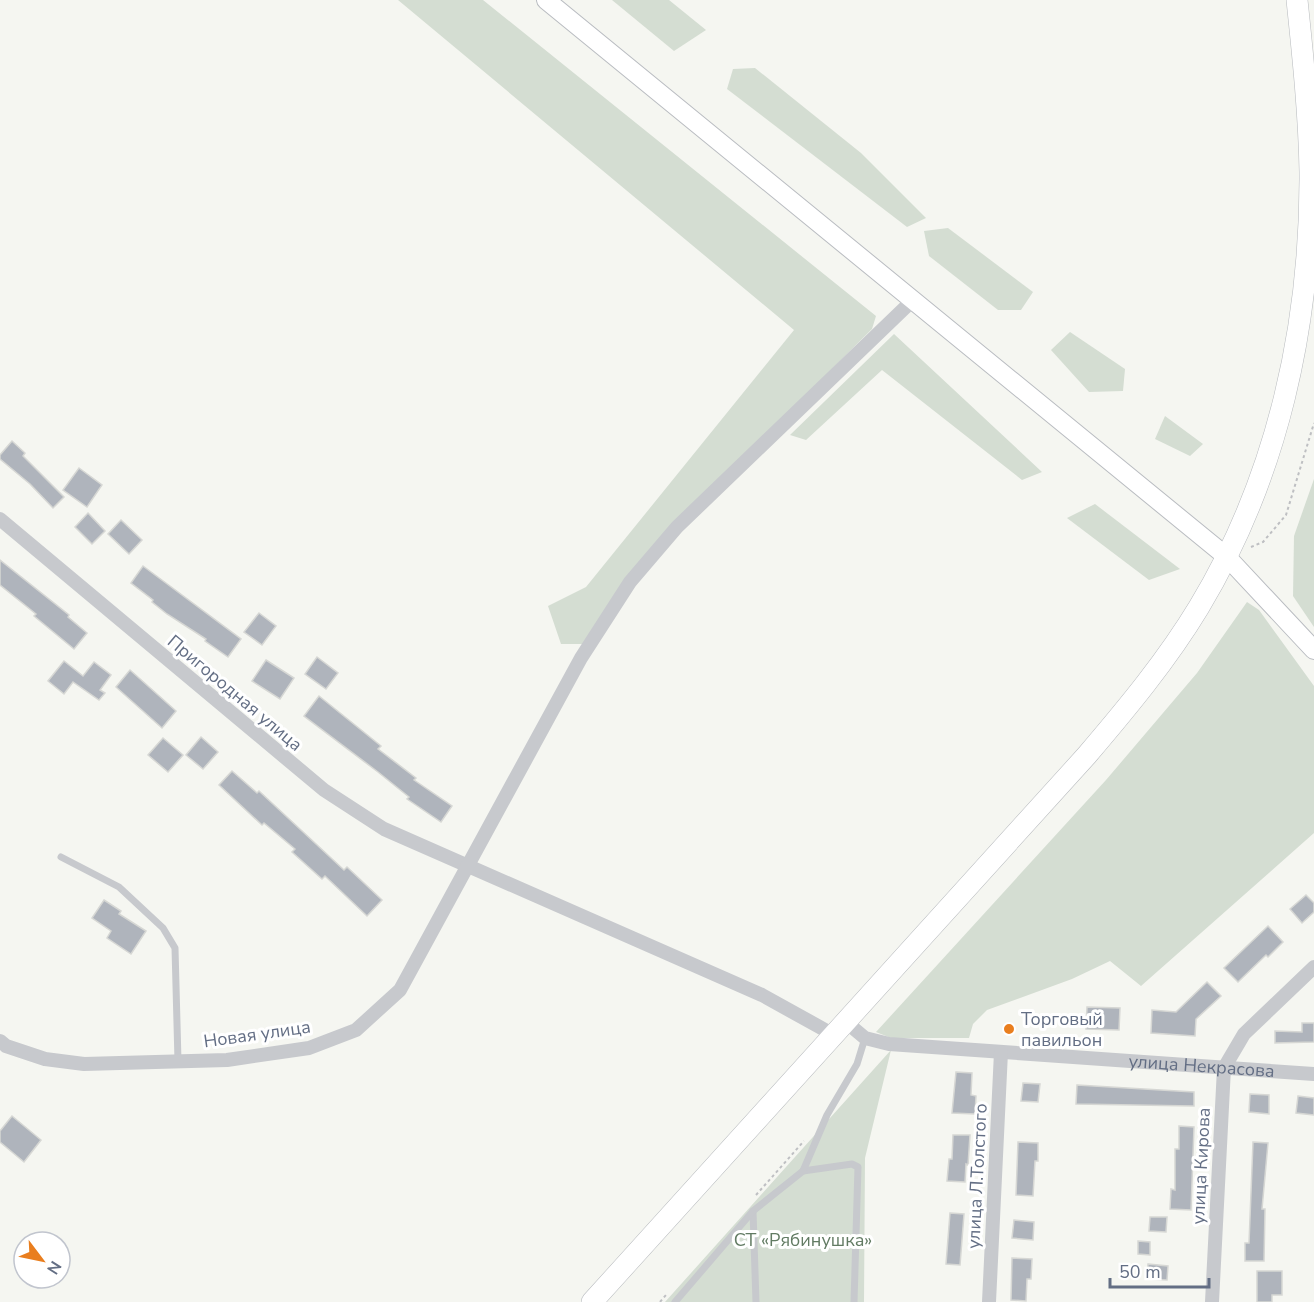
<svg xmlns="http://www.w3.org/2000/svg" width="1314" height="1302" viewBox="0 0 1314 1302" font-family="'Nunito Sans',sans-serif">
<rect width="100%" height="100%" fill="#f5f6f1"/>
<g fill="#d4ddd2">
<path d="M398,0H483L876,316L872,329L651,549L583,644H561L548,606L586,587L794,330Z"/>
<path d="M612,0H669L706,30L674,51Z"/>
<path d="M755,68L861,153L926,218L907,227L727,89L733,69Z"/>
<path d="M948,228L1033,292L1021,310H998L929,256L924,231Z"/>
<path d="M1070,332L1125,369L1123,391L1089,392L1051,350Z"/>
<path d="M894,334L1042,472L1022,480L882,370L806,440L790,435Z"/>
<path d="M1165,416L1203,444L1190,456L1155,439Z"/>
<path d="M1314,479V627L1293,596L1294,536Z"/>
<path d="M1095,504L1180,569L1149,580L1067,518Z"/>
<path d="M1247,602L1259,610L1314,686V833L1141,986L1110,961L1072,979L987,1010L973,1024L969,1038H891L876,1032L1106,780L1197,673Z"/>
<path d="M891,1050L865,1158L864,1302H665Z"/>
</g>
<g fill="#afb4bc" stroke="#d6d7d4" stroke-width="1.5">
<path d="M12,441L25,453L23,456L64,497L53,508L30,484L0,459V455Z"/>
<path d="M79,468L102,485L87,507L63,490Z"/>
<path d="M88,513L105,531L92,544L75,527Z"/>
<path d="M121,520L142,540L129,554L108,534Z"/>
<path d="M0,560L69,615L68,617L87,633L74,649L34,616L36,614L0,585Z"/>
<path d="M143,566L241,639L228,657L205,641L206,639L167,614L152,602L153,600L131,583Z"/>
<path d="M259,613L276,626L262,645L244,632Z"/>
<path d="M317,657L338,673L326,689L305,674Z"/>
<path d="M266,660L294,678L280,699L252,681Z"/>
<path d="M64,661L83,676L94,662L111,675L100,690L105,693L99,700L73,682L64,694L48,681Z"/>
<path d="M130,670L176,711L162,728L116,687Z"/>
<path d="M319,696L381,746L378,749L416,778L414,780L452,806L441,822L407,799L409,797L378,772L304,716Z"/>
<path d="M201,737L218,752L203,769L186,755Z"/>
<path d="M163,738L183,755L168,772L148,755Z"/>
<path d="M232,771L257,793L259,791L344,870L347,867L382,900L367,916L325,876L322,879L292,852L295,849L264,823L262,825L219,785Z"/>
<path d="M1306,895L1314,903V912L1302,923L1290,909Z"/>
<path d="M104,900L121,911L119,914L146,931L131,954L107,938L111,931L92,918Z"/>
<path d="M1268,926L1283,942L1268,957L1266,955L1238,982L1224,968Z"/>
<path d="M1207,982L1221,996L1196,1019L1195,1036L1151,1033L1152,1010L1176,1012Z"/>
<path d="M1087,1007L1120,1008L1119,1030L1086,1029Z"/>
<path d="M1302,1023H1314V1042L1275,1043V1031L1302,1032Z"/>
<path d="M956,1072L972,1073L971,1095L976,1096L975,1114L952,1113Z"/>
<path d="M1023,1083L1040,1084L1038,1102L1021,1101Z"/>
<path d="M1077,1085L1194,1092V1106L1076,1104Z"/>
<path d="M1250,1094L1269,1095V1114L1249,1112Z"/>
<path d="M1298,1096L1314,1098V1115L1296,1113Z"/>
<path d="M12,1116L41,1140L24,1162L0,1142V1131Z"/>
<path d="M1179,1126L1194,1127L1191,1210L1170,1209L1171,1189L1175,1190V1149H1179Z"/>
<path d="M953,1135H970L968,1165L966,1164L965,1182L947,1181L949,1159H952Z"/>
<path d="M1018,1142L1038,1143V1161H1035L1033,1196L1016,1195Z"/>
<path d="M1253,1142L1268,1143L1262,1209H1265L1264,1261H1245V1243H1249Z"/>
<path d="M950,1213L964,1214L960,1265L946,1264Z"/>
<path d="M1150,1217H1167L1166,1232L1149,1231Z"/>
<path d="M1014,1220L1034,1222L1033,1240L1012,1238Z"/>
<path d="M1138,1241L1150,1242V1255L1138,1254Z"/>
<path d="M1012,1258L1032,1259L1031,1279H1027L1026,1301L1011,1300Z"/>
<path d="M1148,1264L1168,1266L1167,1280L1147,1279Z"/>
<path d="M1257,1271H1282V1295H1272V1302H1257Z"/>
</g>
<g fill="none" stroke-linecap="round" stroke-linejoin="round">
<defs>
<path id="secondary" d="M546,0L1227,557L1314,650"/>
<path id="primary" d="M592,1302L1087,755C1127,708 1167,660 1199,607C1278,476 1311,324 1310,172C1309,115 1303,57 1297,0"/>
</defs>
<use href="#secondary" stroke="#b9bcc1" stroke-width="20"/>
<use href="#primary" stroke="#b7babe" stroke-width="22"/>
<g stroke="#bebfc2" stroke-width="2" stroke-dasharray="3 3" stroke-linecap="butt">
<path d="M1251,547L1263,542L1286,515L1314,423"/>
<path d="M756,1195L804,1141"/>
<path d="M660,1302L666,1295"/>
</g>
<g stroke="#c7c9cd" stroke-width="7">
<path d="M61,857L119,887L163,928L175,948L178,1061"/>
<path d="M803,1171L852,1164L858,1167L854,1302"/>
<path d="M753,1211L756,1302"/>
<path d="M675,1302L753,1211L803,1171L827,1115L857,1064L865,1038"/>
</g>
<g stroke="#c7c9cd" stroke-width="14">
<path d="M0,519L324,790L384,829L762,995L834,1035"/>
<path id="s1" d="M846,1022L865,1038L889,1044L1314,1074"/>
<path d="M0,1041L6,1046L45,1059L84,1064L227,1060L309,1048L356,1030L400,990L581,658L630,582L677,527L914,299"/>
<path d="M989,1302L1001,1052"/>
<path d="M1212,1302L1224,1068L1244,1034L1314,967"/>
</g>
<use href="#secondary" stroke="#fff" stroke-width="18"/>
<use href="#primary" stroke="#fff" stroke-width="21"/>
</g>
<circle fill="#e97e1e" stroke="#fff" stroke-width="2" cx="1009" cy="1029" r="6"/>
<g text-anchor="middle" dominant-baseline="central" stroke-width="6" stroke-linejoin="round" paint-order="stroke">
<g font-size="18" fill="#636e84" stroke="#fff">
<text transform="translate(235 693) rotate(40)">Пригородная улица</text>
<text transform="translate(257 1034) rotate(-8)">Новая улица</text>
<text stroke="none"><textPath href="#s1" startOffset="363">улица Некрасова</textPath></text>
<text transform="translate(1201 1166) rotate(-87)">улица Кирова</text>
<text transform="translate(977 1176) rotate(-87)">улица Л.Толстого</text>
</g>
<g font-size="18" fill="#636e84" stroke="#fff" text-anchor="start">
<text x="1021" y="1019">Торговый<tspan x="1021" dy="21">павильон</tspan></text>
</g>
<g font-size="18" fill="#627b63" stroke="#fff">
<text x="803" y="1240">СТ «Рябинушка»</text>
</g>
</g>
<g transform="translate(42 1260) rotate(122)"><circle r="28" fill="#ffffff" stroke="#c1c5ce" stroke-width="1.5"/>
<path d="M0-4.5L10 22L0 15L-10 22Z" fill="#e97e1e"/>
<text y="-9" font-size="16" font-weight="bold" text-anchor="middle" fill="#636e84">N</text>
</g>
<path d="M1110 1278v9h99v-9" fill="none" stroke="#636e84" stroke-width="3"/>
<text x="1119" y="1278" font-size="18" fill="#636e84" stroke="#ffffff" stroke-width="4.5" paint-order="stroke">50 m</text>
</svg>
